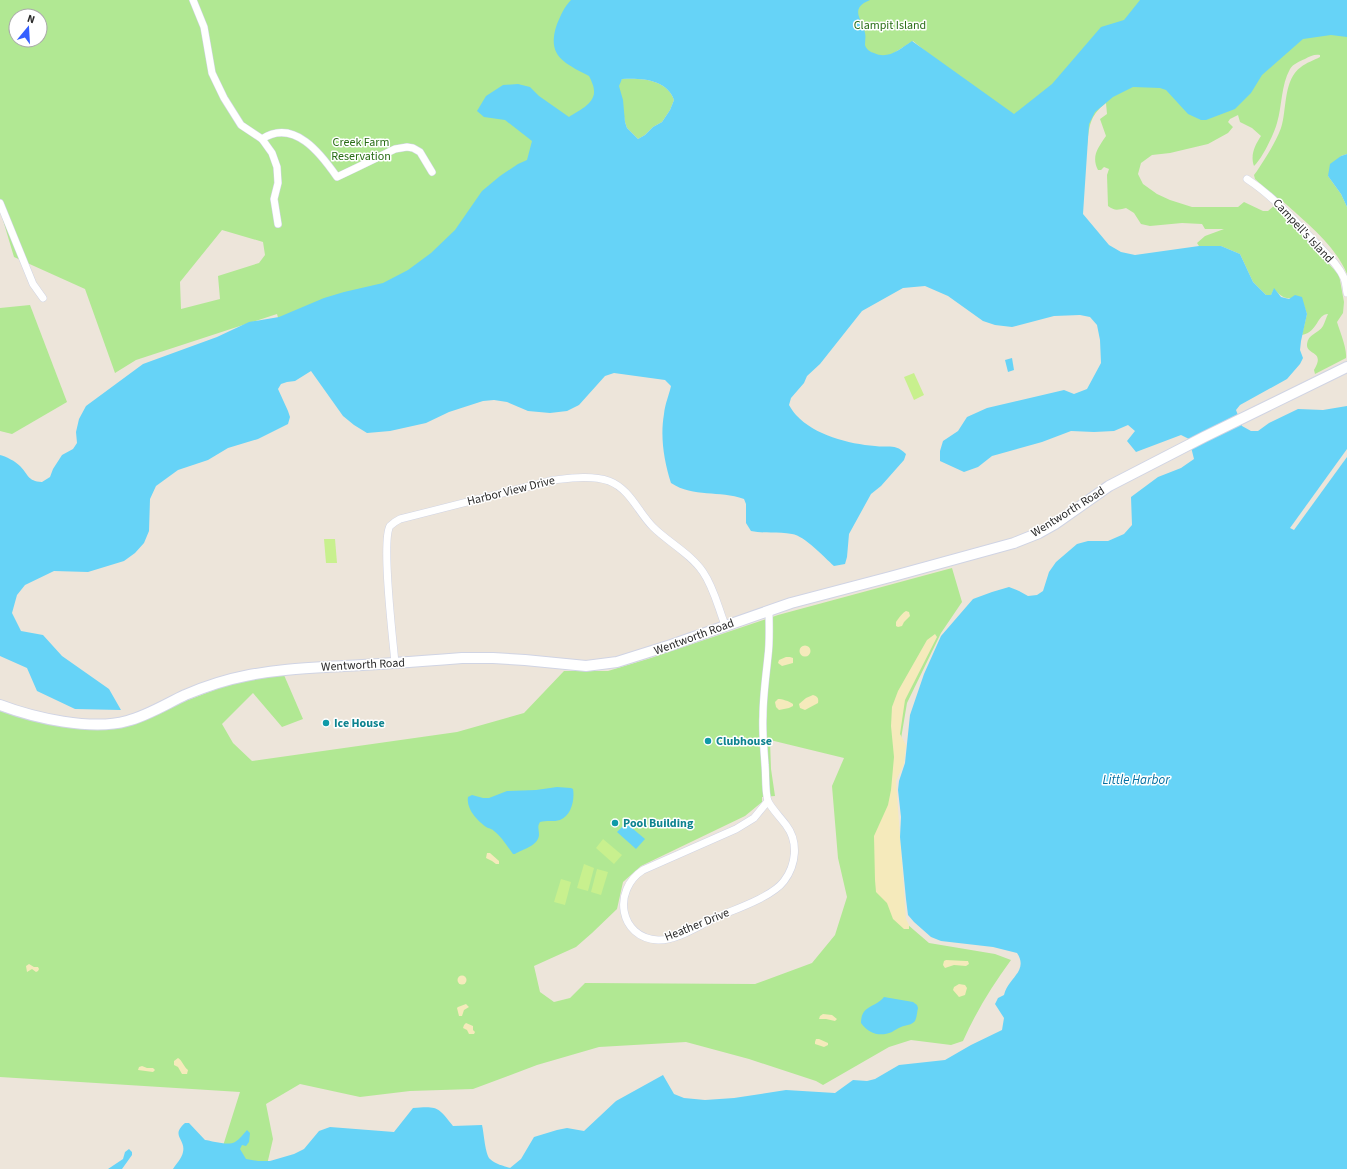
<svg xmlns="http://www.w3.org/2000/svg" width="1347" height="1169" viewBox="0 0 1347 1169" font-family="'Source Sans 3',sans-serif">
<rect width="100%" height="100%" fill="#ede5da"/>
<g fill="#b1e893" fill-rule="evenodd">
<path d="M0,0H580L609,87L536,153L422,270L279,321L277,314L136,360L115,373L85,289L14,257L0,210ZM16,16H40V40H16ZM222,230L263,242L265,255L259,263L218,276L220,299L181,309L180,282Z"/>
<path d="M831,0H1317L1347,22V154L1341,156L1328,176L1341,194L1347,207V274C1334,243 1303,220 1279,198H1276L1255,179L1254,175L1257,171C1266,157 1275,144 1281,128C1287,109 1283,80 1301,67C1306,63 1314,60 1320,57V55C1315,54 1310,56 1305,59C1300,61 1293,64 1290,69C1281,85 1282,106 1277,123C1274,134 1262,159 1254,166C1250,155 1255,145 1261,136L1252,128L1240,122L1238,115L1230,119L1228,122L1233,127L1228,133L1208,144L1170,153L1152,155L1141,163L1138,174L1143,184L1157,194L1170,200L1192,207H1238L1244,202L1263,211H1268L1275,205L1339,275L1344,302L1343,313L1337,322C1340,332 1347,348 1346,358L1315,374L1314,370C1326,350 1306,356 1307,344C1308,334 1318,334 1323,326C1325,322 1326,318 1328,314C1317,314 1318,332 1302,335L1307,314L1301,297C1287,299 1284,300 1274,289L1271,295H1266L1253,282L1240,254L1221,246H1199L1197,243L1205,236L1224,229H1205L1202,224L1182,223L1150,226L1141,224L1134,213L1126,208C1117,210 1115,211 1108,206L1107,175L1109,169L1104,167L1101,170H1098C1091,156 1098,148 1106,136L1100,119L1107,114L1106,103C1089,116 1089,127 1087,147L1055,158L913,41L889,56H879L836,37Z"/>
<path d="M622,79C641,78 667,79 674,100L670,110L662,122L653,127L645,135L638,139L627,128L625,122L618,85Z"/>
<path d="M30,305L67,402L12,434L0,431V308Z"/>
<path d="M952,568L962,602L941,633L907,703L892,792L900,918L929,943L995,954L1011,960C992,986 976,1012 963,1041L951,1045L911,1040L889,1047L823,1085L816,1081L749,1059L686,1042L599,1047L537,1065L473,1089L410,1091L360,1097L300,1084L266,1104L273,1139L266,1169L222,1149L240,1092L0,1077V709L81,729L144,719L188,700L235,682L284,675L303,719L282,727L253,693L222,724L233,743L252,761L457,732L524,713L564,671H608L651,658L778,615ZM770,740L844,758L832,786L838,858L847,897L835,935L812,963L755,984L585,983L570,998L554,1002L540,992L534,966L576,947L592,933L617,909L623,882L641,866L745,816L762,802V797L775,796L771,769Z"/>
</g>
<g fill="#f5eabb">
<path d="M906,611L909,612L910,616L904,622L902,626L898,627L896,626V622C898,619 903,612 906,611Z"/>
<path d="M935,634L937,637L905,700L900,734L906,745L904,764L896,781L906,919L909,925V929H904L893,919L887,903L876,892L875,880L874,836L888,805L891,790L894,757L891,726L892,707L898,691L927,640Z"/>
<circle cx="805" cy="651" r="5.5"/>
<path d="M786,657H790L793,658V663L782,666L778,663L779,660Z"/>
<path d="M813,695C817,696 819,698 818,703L805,710L800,708L799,704L806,698Z"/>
<path d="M778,699C782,699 789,701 793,704V706L789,708L779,710L776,707L775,702Z"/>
<path d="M487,853H490L499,861V864H496L492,861L486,858Z"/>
<path d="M946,960L966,961H968L969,964L966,966L954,965L945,968L943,965L944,961Z"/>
<path d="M29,964L34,967H38L39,969L38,971L36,972L32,969L27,972L26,966Z"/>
<circle cx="462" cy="980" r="4.5"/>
<path d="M959,984L965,985L967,988L965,995L959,997L953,990L954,987Z"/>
<path d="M466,1004L469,1007L464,1010L462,1016H459L457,1008L458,1007Z"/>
<path d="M823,1014L832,1015L837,1019L835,1021L826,1019H819L820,1016Z"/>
<path d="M466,1023L473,1026V1030L475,1032L474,1034H469L467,1030L463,1028L464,1025Z"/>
<path d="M816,1039H819L828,1043V1045L824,1047L815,1044V1042Z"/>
<path d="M178,1058C182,1060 184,1067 188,1070L187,1074H182L178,1067L174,1065V1061Z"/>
<path d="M142,1066L147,1068H153L155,1070L153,1072L138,1070L139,1067Z"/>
</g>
<g fill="#c8f08e">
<path d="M914,373L924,395L914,400L904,377Z"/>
<path d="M324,539H335L337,563H326Z"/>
<path d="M603,839L622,855L614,864L596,848Z"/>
<path d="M584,864L594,868L588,891L577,888Z"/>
<path d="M597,869L608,872L601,895L591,892Z"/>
<path d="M561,879L571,882L565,905L554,902Z"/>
</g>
<g fill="#66d3f7" fill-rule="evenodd">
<path d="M571,0H870C848,9 863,20 865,33C866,37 865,41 865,45C866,49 870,52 874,53C888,60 900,49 912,41L1014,114L1052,84L1101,27L1124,20L1140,0H1347V37L1331,35L1303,39L1262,75L1251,93L1235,109L1206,120H1201L1188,114L1166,90L1160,88L1133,87L1113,97L1095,112L1089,124L1083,214L1109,245L1121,252L1135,255L1199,246H1221L1240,254L1253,282L1266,295H1271L1274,288L1281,297L1289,299L1295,295L1302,297L1307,314L1301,341L1300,350L1303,358L1300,364L1287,379L1240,405L1236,410L1242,426L1251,431H1258L1269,423L1298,409L1323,410L1347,406V1169H173C176,1164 182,1158 183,1152C186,1139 170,1136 185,1123H189L205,1140C212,1141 228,1146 235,1142C240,1139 243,1134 247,1130L250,1133L249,1142L246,1146L242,1145L240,1149L246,1159L258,1161H270L294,1154L304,1149L319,1131L330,1127L394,1132L413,1108C438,1106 438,1107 453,1126L482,1125C484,1133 485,1154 490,1159C495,1164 504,1166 510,1168L521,1159L534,1137L557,1130L567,1128L584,1131L616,1101L663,1075L674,1094L684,1098L705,1100L734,1098L786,1090L835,1093L853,1080L867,1081L875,1079L899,1065L945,1060L971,1045L1002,1030L1004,1018L995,1004L998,998L1004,995C1008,978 1029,971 1017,953L993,947L941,941L931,937L914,922L908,915L906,899L900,837L901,817L898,790L899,781L905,763L910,715L924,674L941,636L973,599L992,592L1009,587L1019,591L1028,596L1037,595L1043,591L1049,572L1056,562L1077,544L1088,541H1108L1124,534L1132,525L1131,497L1158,477L1181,468L1194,459L1189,439L1181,435L1136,452L1127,441L1135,431L1128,425L1114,431L1094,432L1071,431L1042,442L992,456L978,467L964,472L940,461V451L943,441L958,431L967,417L987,408L1064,390L1074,394L1087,389L1101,363L1100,340L1097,325L1090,317L1080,315L1054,316L1012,327L995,325L983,321L948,296L925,286L903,288L862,311L820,364L807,376L804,383L791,398L789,405C791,408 793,412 796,415C814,435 849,444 875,446C888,448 895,443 906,454L904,460L881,486L871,494L849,534L847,557L845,564L834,566C824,557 805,536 792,534C778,531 764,534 751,531L746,523V504L744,499C719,490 694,498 671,483C664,461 660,437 664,414C665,404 669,395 671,386L665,380L614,373L605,376L579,405L567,411L550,413L528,411L507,402L494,400L483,401L449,412L426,423L390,431L367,433L354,425L343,416L311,371L295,381L287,382L281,384L278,389L288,411L290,417L288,424L258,439L228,448L208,460L178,470L156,486L150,499L149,531L144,543L135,553L124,561L88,572L54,571L25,585L17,595L12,613L21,631L43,635L62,656L109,689L121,710L75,709L37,691L27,668L0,656V455C7,457 15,461 20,466C29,475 27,481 42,482L50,477L53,469L62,455L73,449L77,443L76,432L79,419L86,406L143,364L217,337L249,322L279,317L324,298L344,292L383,283L408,270L431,253L455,230L482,191L500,176L518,164L527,160L532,141L505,120L484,117L477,111L486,96L503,85L518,84L530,87L539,96L569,117C578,111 595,104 594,91C594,86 591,80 589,76C564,63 546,56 557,24C561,15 564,7 571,0ZM622,79C641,78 667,79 674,100L670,110L662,122L653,127L645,135L638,139L627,128L625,122L623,100L619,86Z"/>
<path d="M1347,154V207L1341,194L1328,176L1330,164L1341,156Z"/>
<path d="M1012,358L1014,370L1008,372L1005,360Z"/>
<path d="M557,787L571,788L573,789C575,800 571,816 560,820C554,822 546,820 540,822C537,827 539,829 539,835C538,846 523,849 515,854H513C507,846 501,836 494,831C492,829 491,829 488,828C478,822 466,809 468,797L472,795L483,798H489L507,791L536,790Z"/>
<path d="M626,823L645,839L636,849L617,832Z"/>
<path d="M884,997L913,1002L917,1005L918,1008C917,1012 917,1017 915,1021C912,1025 906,1025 901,1027C898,1028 895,1030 892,1032C880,1037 869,1034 861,1023C861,1005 875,1008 884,997Z"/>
<path d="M129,1149L132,1152V1155L122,1169H108L123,1159L125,1152Z"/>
</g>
<path fill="#ede5da" d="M1347,449V457L1294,530L1290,528Z"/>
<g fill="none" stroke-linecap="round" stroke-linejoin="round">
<defs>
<g id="minor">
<path d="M193,0L204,27L212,73L224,98L241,125L262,139L272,153L277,167L278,183L274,199L278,224"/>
<path d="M262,139C294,118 321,154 337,177L358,167L395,149L407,147L413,148L420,152L432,172"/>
<path d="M1247,179C1273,196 1293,219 1315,242C1325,253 1338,264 1344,278C1346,283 1346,288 1347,293"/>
<path d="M0,203L33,284L43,298"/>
<path d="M395,663C393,640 381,541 390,526C393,523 396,521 400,519L554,480C571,478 592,475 609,481C630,489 638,512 653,527C668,542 691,554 703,572C714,588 718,607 725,625"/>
<path d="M768,801L754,818L736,829L643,870C612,890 619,938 658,940C677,941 701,924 717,917C736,909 772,897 784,881C796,865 799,842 786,825C781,818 771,808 768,801C765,793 766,774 765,765C764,748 762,732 763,716C763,696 766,676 768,656C770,641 769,625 769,610"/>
</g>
<path id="secondary" d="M0,705C34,718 92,731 127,721C147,716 166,704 185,695C204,687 224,680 245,676C278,669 311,668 344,666C384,664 423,661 462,658H493L525,660L586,666L617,662L671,645L791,603L890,577L1014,543L1039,533L1055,524L1109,486L1204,437L1347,367"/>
</defs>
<use href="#minor" stroke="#d0d4e4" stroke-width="8"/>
<use href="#secondary" stroke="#d0d4e4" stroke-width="12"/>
<use href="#minor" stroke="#fff" stroke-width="7"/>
<use href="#secondary" stroke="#fff" stroke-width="10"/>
</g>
<g fill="#0f9aa8" stroke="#fff" stroke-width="1.5">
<circle cx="326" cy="723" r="4"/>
<circle cx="708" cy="741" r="4"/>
<circle cx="615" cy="823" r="4"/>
</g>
<g text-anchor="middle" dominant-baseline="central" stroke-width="3" stroke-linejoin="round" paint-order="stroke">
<g font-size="12" fill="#286c15" stroke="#fff">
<text x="890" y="25">Clampit Island</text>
<text x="361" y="142">Creek Farm<tspan x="361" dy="14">Reservation</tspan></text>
</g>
<g font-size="12" fill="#2a2a2a" stroke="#fff">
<text transform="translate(1303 231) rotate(47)">Campell's Island</text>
<text transform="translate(511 491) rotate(-14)">Harbor View Drive</text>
<text transform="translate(1068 512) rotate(-32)">Wentworth Road</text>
<text transform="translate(694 637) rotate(-20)">Wentworth Road</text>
<text transform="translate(363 665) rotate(-3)">Wentworth Road</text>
<text transform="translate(697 925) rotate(-22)">Heather Drive</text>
</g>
<g font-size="12" font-weight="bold" fill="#0d838f" stroke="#fff" text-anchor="start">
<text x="334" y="723">Ice House</text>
<text x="716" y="741">Clubhouse</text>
<text x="623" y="823">Pool Building</text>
</g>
<g font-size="13" font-style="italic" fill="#0470a3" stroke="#fff">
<text x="1136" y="780">Little Harbor</text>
</g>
</g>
<g transform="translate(28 28) rotate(18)"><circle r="19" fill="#ffffff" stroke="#aaaaaa"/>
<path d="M0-3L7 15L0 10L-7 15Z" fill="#355fff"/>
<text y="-6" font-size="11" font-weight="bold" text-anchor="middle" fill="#2a2a2a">N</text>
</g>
</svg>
